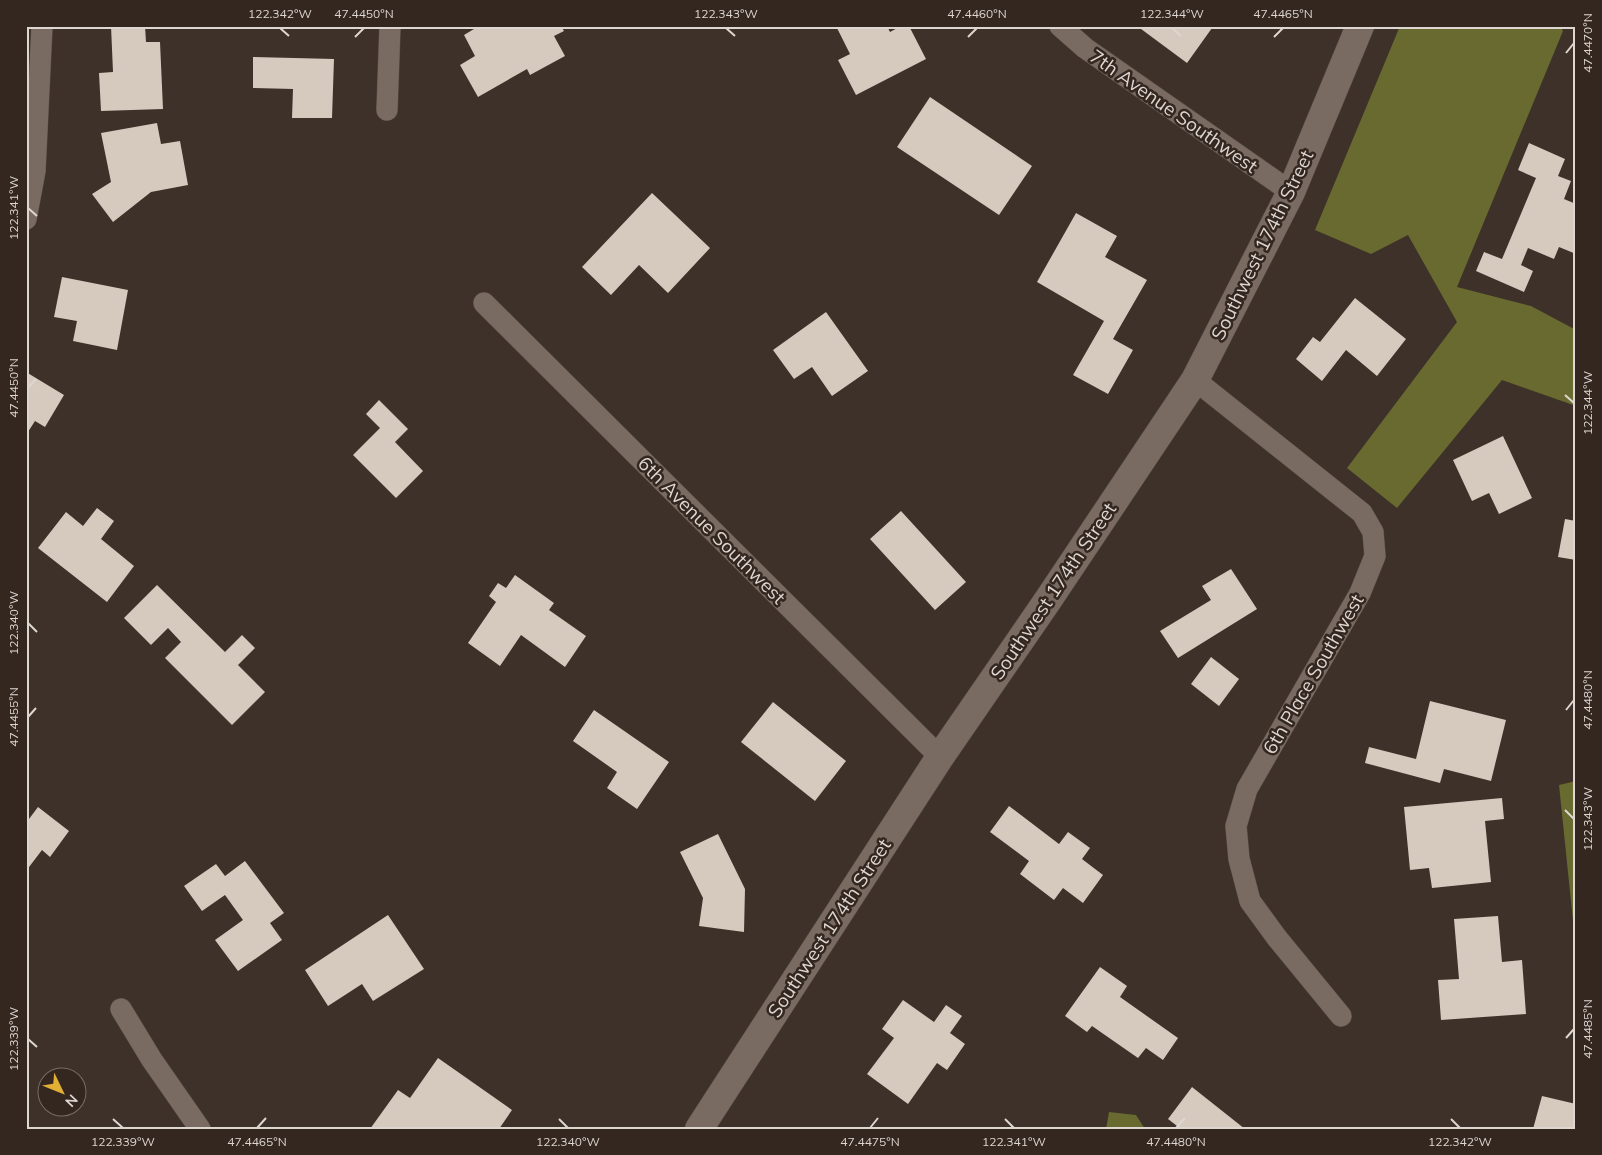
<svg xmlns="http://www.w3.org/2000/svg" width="1602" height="1155" viewBox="0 0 1602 1155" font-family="Mulish,sans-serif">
<rect width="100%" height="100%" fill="#3d3129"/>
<g fill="#686a30">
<path d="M1400,26H1560L1563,31L1457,287L1531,306L1576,330V406L1502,380L1397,508L1347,468L1457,322L1408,235L1371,254L1315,230Z"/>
<path d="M1576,781V950L1559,785Z"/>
<path d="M1109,1112L1136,1115L1145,1129H1106Z"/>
</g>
<g fill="#d5cabd">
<path d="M111,26H145L146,42H160L163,109L101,111L99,73L113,72Z"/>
<path d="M479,26H561L564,31L554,36L565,56L530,75L527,69L478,97L460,65L475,56L464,35Z"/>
<path d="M836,26H887L890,32L901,26H909L926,59L856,95L838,60L850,54Z"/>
<path d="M1137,26H1210L1212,28L1187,63Z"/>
<path d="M253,57L334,59L332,118H292L293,89L253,88Z"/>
<path d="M930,97L1032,166L999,215L897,147Z"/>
<path d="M157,123L161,144L180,141L188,185L151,192L113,222L92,194L111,182L101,133Z"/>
<path d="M1529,143L1565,159L1558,176L1571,181L1564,199L1576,204V254L1559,247L1554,259L1528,248L1521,265L1533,271L1524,292L1476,271L1484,252L1502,259L1536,178L1518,170Z"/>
<path d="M652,193L710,248L668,293L639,265L611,295L582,267Z"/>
<path d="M1076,213L1117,236L1105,257L1147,280L1113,339L1133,350L1108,394L1073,375L1104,321L1037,282Z"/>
<path d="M62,277L128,290L117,350L73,341L77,321L54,317Z"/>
<path d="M1355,298L1406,339L1377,376L1346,350L1322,381L1296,359L1313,337L1320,342Z"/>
<path d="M826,312L868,371L832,396L812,367L794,379L773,350Z"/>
<path d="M26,372L64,395L45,427L35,421L26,435Z"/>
<path d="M379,400L408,429L395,442L423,471L396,498L353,455L380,428L366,414Z"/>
<path d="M1503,436L1532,498L1499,514L1489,493L1472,501L1453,460Z"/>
<path d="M97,508L114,521L101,539L134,566L107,602L38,548L66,512L83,526Z"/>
<path d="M901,511L966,582L935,610L870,539Z"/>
<path d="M1565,519L1576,521V560L1558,557Z"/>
<path d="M1231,569L1257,609L1178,658L1160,631L1211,600L1202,586Z"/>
<path d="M515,575L554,603L549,610L586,636L565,667L521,635L500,666L468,643L496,602L489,596L498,583L506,588Z"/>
<path d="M157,585L225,652L242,635L255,648L238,665L265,692L232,725L165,658L181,642L168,628L151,645L124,618Z"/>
<path d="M1211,657L1239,679L1219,706L1191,684Z"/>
<path d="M1430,701L1506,720L1491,781L1444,769L1440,783L1365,763L1369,747L1416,759Z"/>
<path d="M773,702L846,761L815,801L741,742Z"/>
<path d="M594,710L669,762L637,809L607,788L617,772L573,741Z"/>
<path d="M1502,798L1504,819L1485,821L1491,882L1432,888L1429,868L1410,870L1404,807Z"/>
<path d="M1009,806L1059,844L1068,832L1090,848L1082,859L1103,875L1083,903L1063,888L1054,900L1020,874L1029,861L990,832Z"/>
<path d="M38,807L69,831L50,857L42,850L26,871V823Z"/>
<path d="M718,834L745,889L744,932L699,926L703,898L680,852Z"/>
<path d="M245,861L284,913L270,923L282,940L238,971L215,940L243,920L225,895L202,911L184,886L216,864L225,876Z"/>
<path d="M388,915L424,969L373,1001L362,984L328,1006L305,970Z"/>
<path d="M1498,916L1502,962L1522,960L1526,1014L1441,1020L1438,980L1459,979L1454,919Z"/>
<path d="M1100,967L1127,986L1120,997L1178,1038L1163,1060L1146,1048L1138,1058L1092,1026L1087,1032L1065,1016Z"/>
<path d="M903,1000L934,1022L946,1005L962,1016L950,1033L965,1044L947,1070L937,1063L908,1104L867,1074L894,1038L882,1029Z"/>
<path d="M438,1058L512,1110L499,1129H370L398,1090L410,1098Z"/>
<path d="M1192,1087L1245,1129H1181L1168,1119Z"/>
<path d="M1542,1096L1576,1104V1129H1533Z"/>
</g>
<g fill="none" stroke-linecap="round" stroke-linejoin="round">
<defs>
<g id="street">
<path d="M1060,26L1085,48L1291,192"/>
<path d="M387,110L390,26"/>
<path d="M26,219L35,171L42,26"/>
<path d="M484,303L940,757"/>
<path d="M1195,380L1362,513L1373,532L1375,556L1360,593L1247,789L1236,826L1239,859L1250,901L1277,938L1341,1016"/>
<path d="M121,1009L152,1060L200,1129"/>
</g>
<path id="secondary" d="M699,1129L940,757L1048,600L1195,380L1291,192L1360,26"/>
</defs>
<use href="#street" stroke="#584e47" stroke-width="22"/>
<use href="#secondary" stroke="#584e47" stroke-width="29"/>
<use href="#street" stroke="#796b62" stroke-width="21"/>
<use href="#secondary" stroke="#796b62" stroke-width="28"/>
</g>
<path fill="none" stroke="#ded6d1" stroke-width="2" d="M280,28L289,36M726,28L735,36M1172,28L1181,36M355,37L364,28M968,37L977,28M1274,37L1283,28M1566,53L1574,43M28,208L37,216M28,388L36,379M1565,395L1574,403M28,623L37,632M1566,710L1574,700M28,717L36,708M1565,810L1574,819M1566,1038L1574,1029M28,1039L37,1047M113,1119L123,1128M559,1119L568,1128M1005,1119L1014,1128M1451,1119L1460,1128M257,1128L266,1118M870,1128L878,1118M1176,1128L1185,1118"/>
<g text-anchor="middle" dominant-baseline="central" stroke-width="5" stroke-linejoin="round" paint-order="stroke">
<g font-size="19" fill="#ded6d1" stroke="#332720">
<text transform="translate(1174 111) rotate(35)">7th Avenue Southwest</text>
<text transform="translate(1262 245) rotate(-64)">Southwest 174th Street</text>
<text transform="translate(712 530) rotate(45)">6th Avenue Southwest</text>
<text transform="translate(1053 591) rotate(-56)">Southwest 174th Street</text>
<text transform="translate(1313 674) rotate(-60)">6th Place Southwest</text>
<text transform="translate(829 928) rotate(-57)">Southwest 174th Street</text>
</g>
</g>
<rect width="1602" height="1155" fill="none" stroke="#332720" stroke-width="55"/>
<g transform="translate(62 1092) rotate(133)"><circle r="24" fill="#332720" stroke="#776d67"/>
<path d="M0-4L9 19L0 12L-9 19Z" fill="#e1af34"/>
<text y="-8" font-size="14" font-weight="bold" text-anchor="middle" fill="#ded6d1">N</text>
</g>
<rect x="28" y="28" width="1546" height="1100" fill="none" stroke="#ded6d1" stroke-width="2"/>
<g font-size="12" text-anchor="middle" fill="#ded6d1">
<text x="280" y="18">122.342°W</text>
<text x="364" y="18">47.4450°N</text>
<text x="726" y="18">122.343°W</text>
<text x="977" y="18">47.4460°N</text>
<text x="1172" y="18">122.344°W</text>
<text x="1283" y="18">47.4465°N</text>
<text transform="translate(1588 43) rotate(-90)" y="4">47.4470°N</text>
<text transform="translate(14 208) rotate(-90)" y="4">122.341°W</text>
<text transform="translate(14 388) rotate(-90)" y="4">47.4450°N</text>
<text transform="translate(1588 403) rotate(-90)" y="4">122.344°W</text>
<text transform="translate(14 623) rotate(-90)" y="4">122.340°W</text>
<text transform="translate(1588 700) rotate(-90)" y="4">47.4480°N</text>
<text transform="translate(14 717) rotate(-90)" y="4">47.4455°N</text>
<text transform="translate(1588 819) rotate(-90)" y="4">122.343°W</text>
<text transform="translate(1588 1029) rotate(-90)" y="4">47.4485°N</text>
<text transform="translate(14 1039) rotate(-90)" y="4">122.339°W</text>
<text x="123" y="1146">122.339°W</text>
<text x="257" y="1146">47.4465°N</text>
<text x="568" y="1146">122.340°W</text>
<text x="870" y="1146">47.4475°N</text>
<text x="1014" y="1146">122.341°W</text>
<text x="1176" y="1146">47.4480°N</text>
<text x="1460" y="1146">122.342°W</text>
</g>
</svg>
